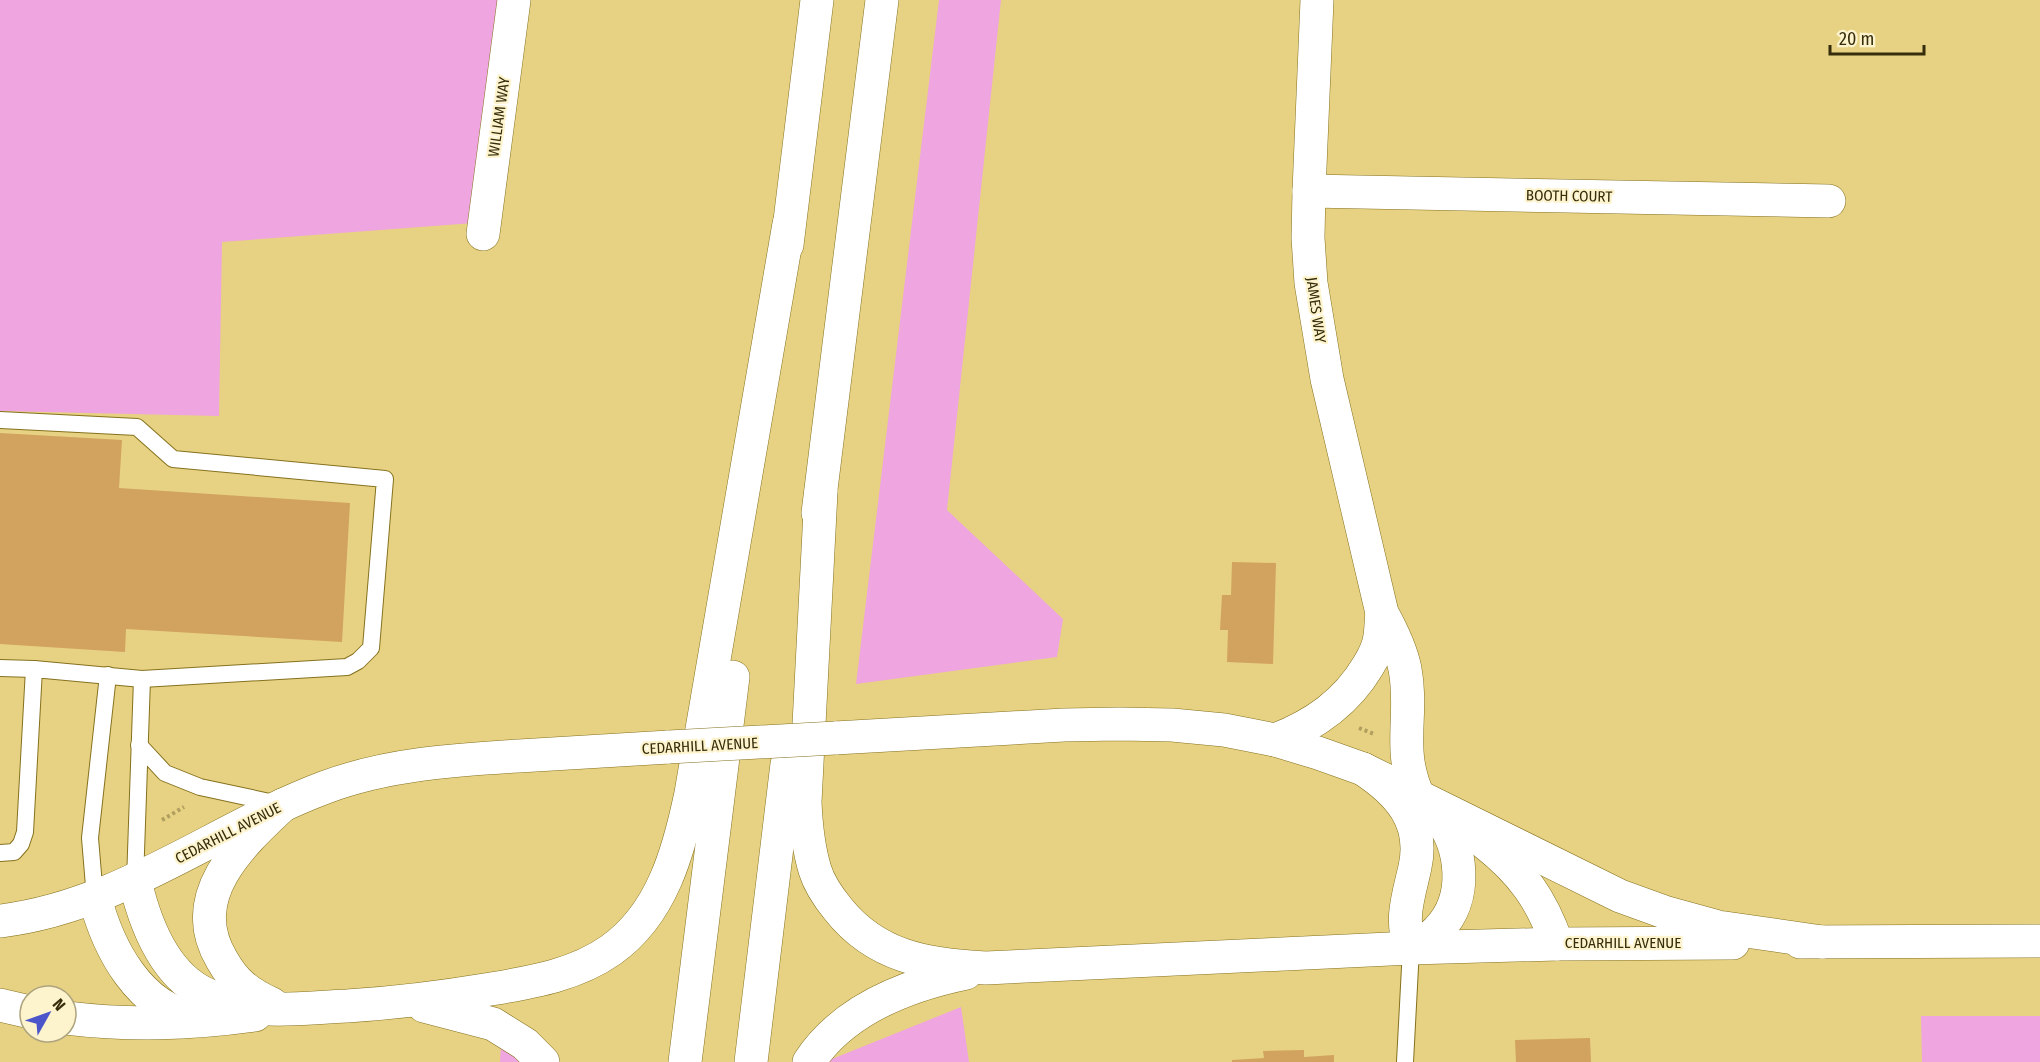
<svg xmlns="http://www.w3.org/2000/svg" width="2040" height="1062" viewBox="0 0 2040 1062" font-family="'Fira Sans Condensed',sans-serif">
<rect width="100%" height="100%" fill="#e7d283"/>
<g fill="#efa5df">
<path d="M0,0H512L487,222L222,242L219,416L0,411Z"/>
<path d="M939,0H1001L947,510L1063,619L1057,657L856,684Z"/>
<path d="M961,1007L969,1062H827V1061Z"/>
<path d="M1921,1016H2040V1062H1922Z"/>
<path d="M502,1031L529,1062H500Z"/>
</g>
<g fill="#d2a25f">
<path d="M0,433L122,440L119,488L350,503L342,642L126,629L125,652L0,644Z"/>
<path d="M1232,562L1276,563L1273,664L1227,662L1228,630H1220L1222,595H1231Z"/>
<path d="M1590,1038L1591,1062H1516L1515,1040Z"/>
<path d="M1304,1050V1057L1334,1055V1062H1232V1060L1264,1058L1263,1051Z"/>
</g>
<g fill="none" stroke-linecap="round" stroke-linejoin="round">
<defs>
<g id="service">
<path d="M0,420L137,427L173,459L385,479L371,648L358,661L347,667L142,679L34,669L25,832L21,844L14,852L0,853"/>
<path d="M0,668L34,669"/>
<path d="M139,745L165,773L200,787L279,804"/>
<path d="M135,881L142,679"/>
<path d="M95,898L90,838L108,675"/>
<path d="M1405,1062L1411,948"/>
</g>
<g id="minor">
<path d="M1317,0L1309,191L1308,238L1311,283L1327,379L1382,613C1392,631 1401,649 1405,669C1414,717 1396,749 1419,798"/>
<path d="M1309,191L1829,201"/>
<path d="M483,234L514,0"/>
<path d="M1275,740C1314,725 1346,703 1368,666C1373,658 1379,646 1380,636C1381,629 1381,621 1382,613"/>
</g>
<g id="secondary">
<path d="M835,738L1064,725L1119,724L1172,725L1224,730L1275,740L1318,753L1363,769L1620,896L1667,913L1718,927L1822,942"/>
<path d="M1485,843C1522,872 1542,900 1557,944L1733,943"/>
<path d="M0,921C120,907 216,828 326,787C388,764 454,760 519,756C569,753 619,750 669,747"/>
<path d="M1800,942L2040,941"/>
</g>
<g id="trunk">
<path d="M787,245L817,0"/>
<path d="M821,492L805,802C806,825 808,847 815,870C819,883 829,898 838,909C876,957 927,965 986,968L1411,948L1557,944"/>
<path d="M818,513L882,0"/>
<path d="M1363,769C1398,792 1425,821 1415,867C1409,895 1399,920 1411,948"/>
<path d="M135,881C145,924 164,976 208,995C226,1003 249,1008 270,1009C295,1010 321,1007 347,1006C395,1003 443,997 491,989C532,982 576,975 611,950C662,914 679,851 691,793L789,224"/>
<path d="M95,898C108,948 139,1009 196,1018"/>
<path d="M1411,948C1420,943 1431,938 1438,930C1469,898 1463,846 1437,814C1432,808 1425,803 1419,798"/>
<path d="M272,1004C248,993 235,983 222,960C184,897 240,845 283,805"/>
<path d="M0,1005L30,1012"/>
<path d="M424,1006L493,1024L525,1044L543,1062"/>
<path d="M66,1018C132,1026 189,1024 255,1015"/>
<path d="M685,1062L733,677"/>
<path d="M751,1062L787,764"/>
<path d="M809,1062C843,1010 908,985 966,973"/>
</g>
</defs>
<use href="#service" stroke="#85711d" stroke-width="18"/>
<use href="#minor" stroke="#85711d" stroke-width="34"/>
<use href="#secondary" stroke="#85711d" stroke-width="34"/>
<use href="#trunk" stroke="#85711d" stroke-width="34"/>
<g stroke="#b09f5e" stroke-width="4" stroke-dasharray="3 3" stroke-linecap="butt">
<path d="M1359,728L1374,734"/>
<path d="M162,820L184,807"/>
</g>
<use href="#service" stroke="#fff" stroke-width="16"/>
<use href="#minor" stroke="#fff" stroke-width="33"/>
<use href="#secondary" stroke="#fff" stroke-width="33"/>
<use href="#trunk" stroke="#fff" stroke-width="33"/>
<defs>
<path id="secondary-bridge" d="M669,747L835,738"/>
</defs>
<use href="#secondary-bridge" stroke="#85711d" stroke-width="34" stroke-linecap="butt"/>
<use href="#secondary-bridge" stroke="#fff" stroke-width="33"/>
</g>
<g text-anchor="middle" dominant-baseline="central" stroke-width="4.5" stroke-linejoin="round" paint-order="stroke">
<g font-size="15" fill="#352d0b" stroke="#fdf3cd">
<text transform="translate(499 117) rotate(-82)">WILLIAM WAY</text>
<text transform="translate(1569 196) rotate(1)">BOOTH COURT</text>
<text transform="translate(1316 310) rotate(82)">JAMES WAY</text>
<text transform="translate(700 746) rotate(-3)">CEDARHILL AVENUE</text>
<text transform="translate(228 833) rotate(-27)">CEDARHILL AVENUE</text>
<text x="1623" y="943">CEDARHILL AVENUE</text>
</g>
</g>
<g transform="translate(48 1014) rotate(50)"><circle r="28" fill="#fdf3cd" stroke="#ada47f" stroke-width="1.5"/>
<path d="M0-4.5L10 22L0 15L-10 22Z" fill="#4c55ca"/>
<text y="-9" font-size="16" font-weight="bold" text-anchor="middle" fill="#352d0b">N</text>
</g>
<path d="M1830 45v9h94v-9" fill="none" stroke="#352d0b" stroke-width="3"/>
<text x="1839" y="45" font-size="18" fill="#352d0b" stroke="#fdf3cd" stroke-width="4.5" paint-order="stroke">20 m</text>
</svg>
